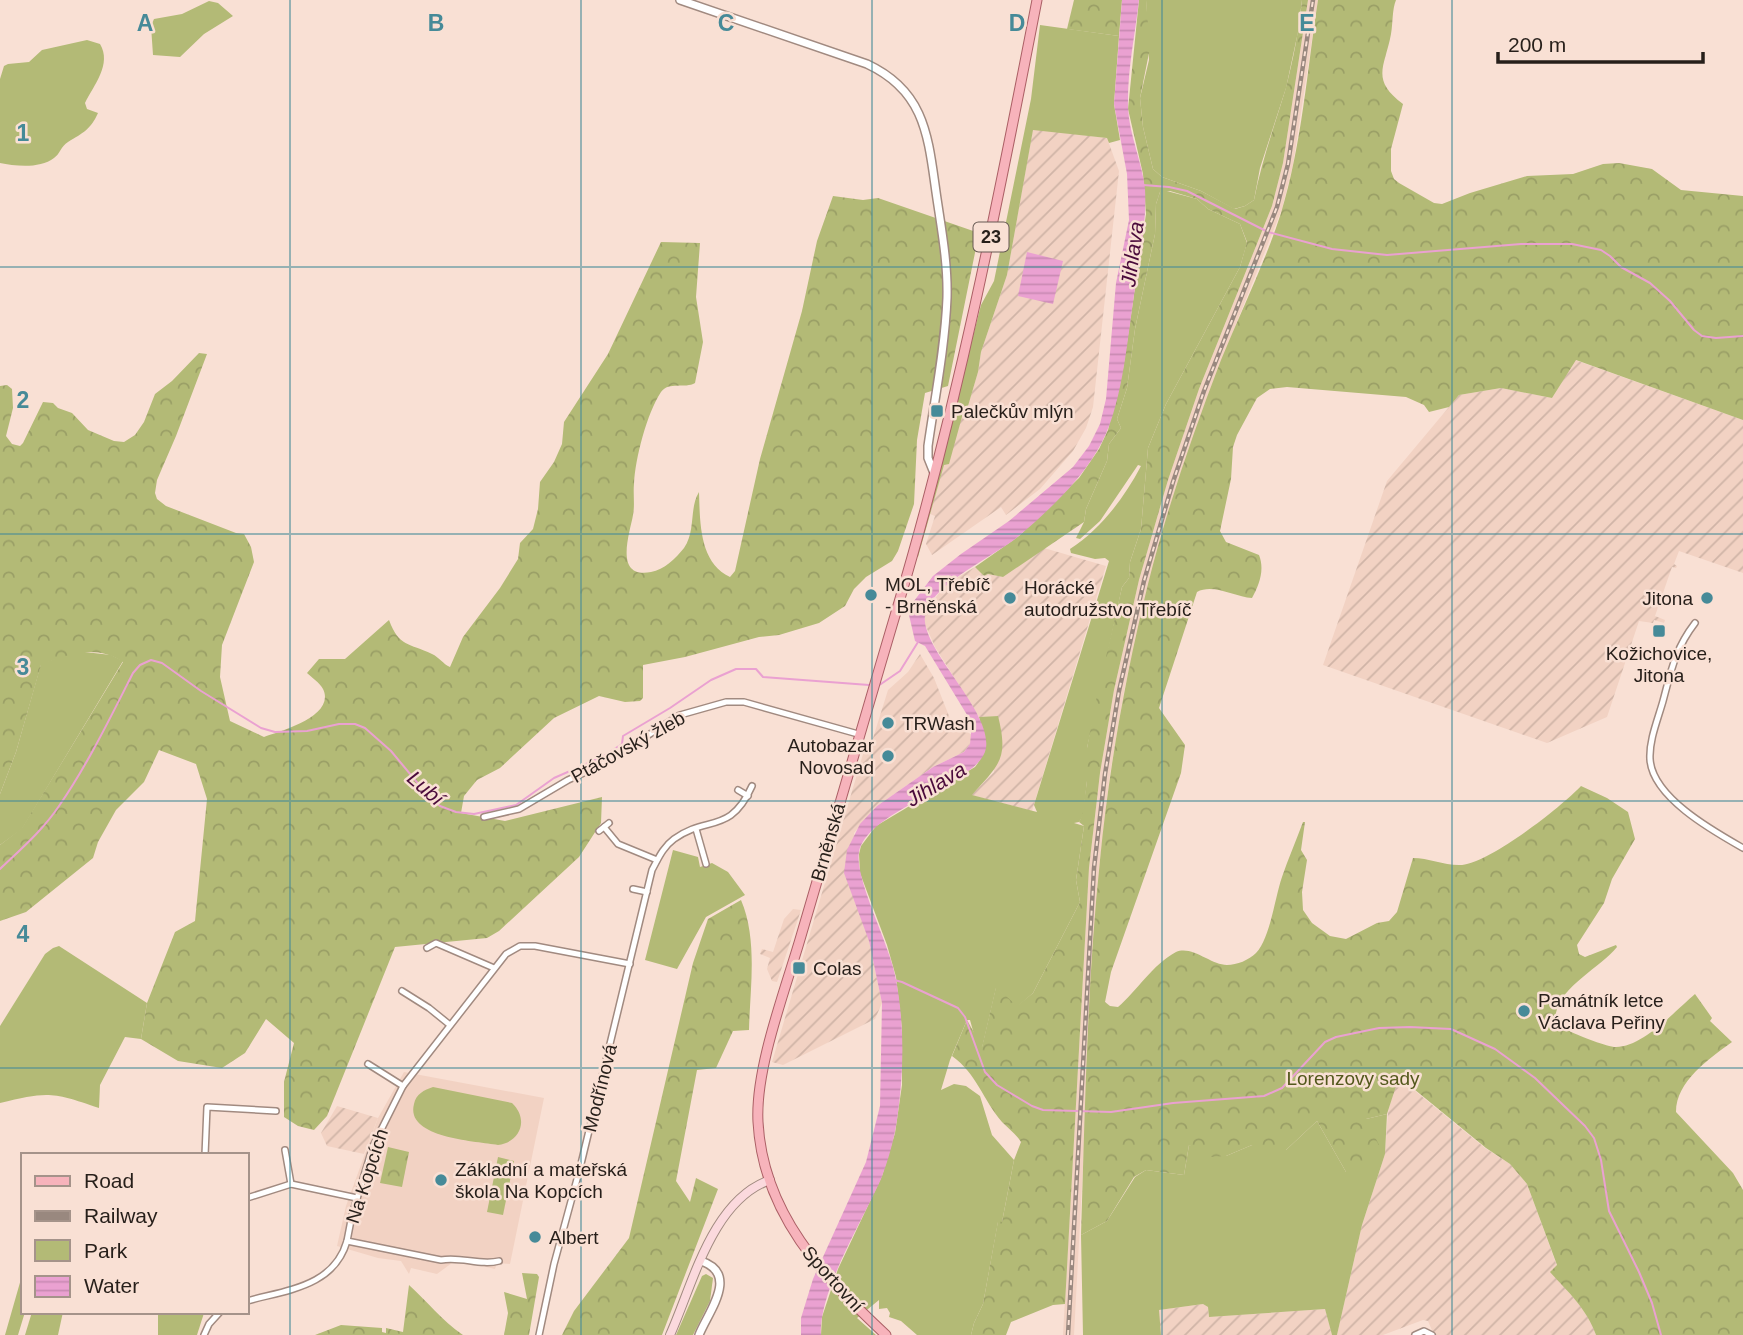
<svg xmlns="http://www.w3.org/2000/svg" width="1743" height="1335" viewBox="0 0 1743 1335" font-family="Helvetica,sans-serif">
<defs>
<pattern id="industrial-furrows" width="10" height="10" patternUnits="userSpaceOnUse" patternTransform="scale(1.75)"><rect width="10" height="10" fill="#f2d2c3"/><path d="M-1 1l2-2M0 10L10 0M9 11l2-2" fill="none" stroke="#d0b4a7"/></pattern>
<pattern id="forest-crowns" width="20" height="18" patternUnits="userSpaceOnUse" patternTransform="scale(1.75)"><rect width="20" height="18" fill="#b3ba76"/><path d="M2 6a3 3 0 1 1 6 0M12 15a3 3 0 1 1 6 0" fill="none" stroke="#9a9f66"/></pattern>
<pattern id="water-rules" width="6" height="5" patternUnits="userSpaceOnUse" patternTransform="scale(1.75)"><rect width="6" height="5" fill="#eaa1d1"/><path d="M0 2.5h6" fill="none" stroke="#c98ab3"/></pattern>
</defs>
<rect width="100%" height="100%" fill="#f9e0d4"/>
<g fill="#f2d2c3">
<path d="M1308,0H1318L1293,165L1282,209L1209,392L1177,484L1149,582L1124,692L1110,775L1099,869L1074,1335H1063L1089,868L1100,773L1114,690L1139,580L1168,480L1199,389L1272,206L1283,163Z"/>
<path d="M404,1072L544,1098L510,1264L497,1263L495,1269L456,1260L437,1274L411,1268L409,1274L401,1261L378,1258L337,1246L346,1206L378,1118Z"/>
</g>
<g fill="url(#industrial-furrows)">
<path d="M1033,129L1107,138L1119,171L1093,407L1086,428L1073,451L1040,489L1006,515L1001,507L932,555L926,544L935,516L930,514L944,464L966,406L968,405L978,372L981,352L1007,275Z"/>
<path d="M1575,360L1743,420V573L1679,551L1674,564L1677,566L1676,568L1672,567L1655,616L1665,620L1664,623L1654,620L1653,623L1639,621L1607,717L1547,743L1323,665L1387,481L1459,395L1501,388L1552,398Z"/>
<path d="M1044,548L1106,566L1032,811L971,795L994,772L998,716L979,717L935,647L924,622L925,612L945,585L975,567L984,576L988,574L1003,577Z"/>
<path d="M920,654L934,678L951,721L972,735L970,744L964,752L933,767L877,806L854,833L869,941L882,1003L875,1019L783,1065L772,1062L863,754L873,738L888,690L908,672Z"/>
<path d="M793,909L801,910L777,982L772,981L767,969L770,958L760,954L762,949L773,952L784,919Z"/>
<path d="M1395,1085L1409,1086L1485,1148L1510,1164L1527,1184L1557,1266L1551,1272L1579,1304L1591,1322L1596,1335H1434L1428,1321L1423,1320L1383,1335H1337L1362,1225L1385,1154L1388,1112Z"/>
<path d="M337,1106L378,1118L364,1154L327,1146L321,1133Z"/>
<path d="M1203,1304L1208,1307L1209,1317L1325,1309L1332,1335H1161L1158,1310Z"/>
</g>
<g fill="#b3ba76">
<path d="M1146,0H1302L1298,32L1286,88L1260,168L1254,200L1245,206L1234,209L1201,191L1162,177L1153,169L1143,127L1140,98L1149,60Z"/>
<path d="M209,1L218,3L233,16L204,34L180,57L153,55L151,26L154,19L182,14Z"/>
<path d="M1040,25L1119,36L1114,104L1120,140L1109,143L1107,138L1033,130L1007,275L981,352L978,372L968,406H965L949,464L944,465L918,557L917,555L981,305L994,281L1031,99Z"/>
<path d="M87,40L100,44C112,64 94,85 85,103L87,109L98,113C91,129 83,133 68,142C61,146 60,154 54,158C40,169 15,166 0,163V79L4,66L8,64L29,62L42,50Z"/>
<path d="M1163,190L1197,199L1208,209L1240,224L1247,243L1240,267L1166,404L1148,448L1141,529L1130,562L1129,578L1122,587L1087,748V781L1083,816L1079,822L1074,823L1084,826L1076,880L1080,902L1033,993L1017,1007L996,988L982,1048L975,1038L970,1020H967L950,1060L941,1090L954,1084L966,1086L980,1096L992,1135L1014,1160L1002,1222H998L983,1304L974,1323L971,1335H917L901,1321L889,1317L890,1313L887,1308L879,1309V1300L857,1318L876,1335H821L822,1317L838,1269L882,1176L895,1133L902,1085V1029L896,977L887,945L860,873L859,854L861,846L876,826L975,767C987,753 984,733 979,717L998,716C1009,760 999,764 972,795L1037,812L1034,805L1109,561L1105,558L1095,559L1071,553L1070,549C1101,529 1124,498 1141,466L1138,465L1100,521L1080,539L1076,538L1084,522L1086,509L1107,461L1109,444L1121,428L1117,419L1127,388L1135,329L1155,234L1156,204L1160,192Z"/>
<path d="M76,651L111,655L123,661L22,829L0,845V794L16,752L41,664Z"/>
<path d="M673,850L698,857L700,867L712,863L728,872L745,895L706,917L677,969L645,960Z"/>
<path d="M59,946L147,1003L141,1039L125,1037L100,1085L99,1108C53,1092 48,1091 0,1103V1026L45,954L53,948Z"/>
<path d="M433,1087L512,1103C529,1119 521,1142 498,1145C475,1141 405,1138 414,1104C416,1094 424,1090 433,1087Z"/>
<path d="M1387,1114L1385,1154L1362,1225L1337,1335H1332L1325,1309L1209,1317L1208,1307L1203,1304L1159,1310L1161,1335H1083L1081,1235L1107,1221L1135,1177L1146,1170L1184,1175L1189,1145L1226,1156L1252,1145L1286,1150L1317,1121L1346,1172L1366,1119Z"/>
<path d="M498,1157L514,1161L503,1215L487,1212Z"/>
<path d="M23,1272V1312H25L18,1335H5Z"/>
<path d="M706,1274L713,1278L710,1301L693,1335H676L702,1276Z"/>
<path d="M32,1312H63L58,1335H25Z"/>
<path d="M158,1312H203L204,1313L197,1335H158Z"/>
</g>
<g fill="url(#forest-crowns)">
<path d="M1074,0H1122L1119,36L1067,29Z"/>
<path d="M1139,0H1146L1150,48L1140,98L1143,127L1153,169L1162,177L1201,191L1235,209L1245,206L1254,200C1261,163 1274,127 1285,91C1293,61 1299,30 1302,0H1308L1283,163L1272,206L1199,389L1168,480L1139,580L1114,690L1100,773L1089,868L1065,1304L1053,1305L1011,1322L1006,1335H971L974,1323L983,1304L998,1221L1002,1222L1014,1160L1021,1142C1016,1134 1009,1129 1002,1122C983,1100 977,1074 952,1056L967,1020L982,1047L996,987L1017,1006L1033,993L1080,902L1076,880L1084,826L1079,822L1082,816L1087,781V748L1095,705L1122,587L1129,578L1130,562L1141,529L1148,448L1166,404L1240,267L1247,242L1240,224L1208,209L1197,199L1170,191L1160,192L1156,204L1155,234L1135,329L1127,388L1117,419L1121,428L1109,444L1107,461L1086,509L1084,522L1003,577L988,574L984,576L975,567L1019,536L1079,478L1099,449L1108,430L1123,369L1146,214L1143,174L1128,109Z"/>
<path d="M1318,0H1396C1392,10 1393,22 1391,34C1385,67 1370,79 1403,104L1391,149V171L1394,179L1399,183L1434,203L1442,204L1470,193L1527,176L1573,174L1603,164L1619,163L1652,169L1681,190L1743,196V420L1576,360L1552,398L1501,388L1459,395L1449,407L1429,412L1424,405L1406,397L1287,387L1270,389L1257,398L1237,435L1233,447L1231,479L1220,531L1226,542L1259,555C1265,570 1259,585 1252,598C1235,597 1213,583 1197,592L1159,708L1185,745L1181,773L1111,972L1105,1002L1110,1006L1118,1007C1137,991 1153,964 1176,952C1192,945 1211,965 1227,965C1237,965 1249,960 1256,953C1270,939 1275,897 1282,877C1288,859 1296,841 1303,822H1305L1301,850L1307,860L1302,892L1303,910L1312,923L1330,936L1346,939L1377,923L1389,921L1397,912L1413,858C1429,858 1445,866 1462,865C1491,862 1560,808 1581,786L1607,798L1628,812L1635,839L1612,879L1604,903L1577,945L1579,954L1585,957L1616,945L1617,947C1601,967 1561,986 1556,1013C1554,1024 1563,1027 1571,1032C1580,1036 1607,1047 1616,1047C1643,1047 1676,1010 1695,994L1712,1018L1710,1021L1732,1042C1709,1059 1676,1081 1676,1112L1733,1173L1743,1190V1335H1596C1587,1309 1568,1292 1550,1272L1557,1265L1527,1184L1510,1164L1486,1148L1409,1085L1397,1083L1387,1114L1366,1119L1380,1147L1360,1174L1346,1172L1317,1121L1286,1150L1260,1160L1252,1145L1226,1156L1210,1157L1189,1145L1184,1175L1146,1170L1134,1177L1107,1221L1081,1235C1085,1110 1087,984 1100,860C1109,767 1126,674 1148,584C1167,508 1193,433 1221,360C1241,311 1265,263 1281,213C1302,144 1307,71 1318,0Z"/>
<path d="M833,196L863,200L878,198L979,233L948,386L925,393L917,440L914,504L898,551L892,561L866,577L854,589L845,606L819,623L779,635L759,637L685,657L643,665V698L640,701L625,702L599,696L554,718L500,768L477,780L464,796L461,813L505,821L602,797L601,823L579,857L499,931L487,938L395,947L327,1116L314,1130L298,1126L284,1117V1082L294,1043L266,1019L245,1053L222,1068L178,1061L141,1039L147,1003L175,932L195,921L207,799L196,764L159,750L144,782L116,810L98,842L93,858L26,912L0,921V845L22,828L123,662C95,644 69,654 41,665L16,752L0,794V386L7,385L12,389L13,408L6,436L12,444L20,446L23,443L43,402L53,403L58,408L72,413L88,430L114,441L124,442L135,435L144,422L155,394L172,381L199,353L207,354L176,436L157,480L155,493L157,499L166,506L236,533L244,534L251,547L254,562L222,645L220,677L230,721L264,737C281,731 336,716 323,689C320,683 311,677 307,673L319,659H345L389,620C399,647 409,643 432,654C439,657 443,664 450,667L463,637L500,588L518,559L520,543L533,529L538,509L540,482L554,462L562,444L564,422L608,354L661,242L700,243L696,297L703,342L695,383C685,389 669,381 661,392C647,413 635,459 634,484C633,494 635,505 633,515C630,533 613,579 651,572C664,570 676,558 684,548C696,531 689,508 699,492C700,521 699,563 730,577L735,571L760,459L802,311L817,241Z"/>
<path d="M741,900C758,940 750,988 749,1030L733,1031L716,1068L697,1070L676,1181L690,1202L696,1178L718,1189L662,1335H562L574,1311L629,1238L693,963L708,919Z"/>
<path d="M388,1147L409,1152L402,1187L380,1183Z"/>
<path d="M522,1273L537,1274L539,1277L529,1335H504L508,1313L504,1292L527,1299Z"/>
<path d="M409,1285C428,1302 441,1320 463,1335H315L341,1325L382,1328V1332L386,1333V1328L403,1332Z"/>
</g>
<g fill="url(#water-rules)">
<path d="M1122,0H1139C1135,35 1127,72 1128,107C1129,135 1142,161 1145,189C1147,224 1139,260 1134,295C1127,341 1122,412 1097,451C1078,483 1048,511 1020,535C995,556 937,581 926,611C914,644 992,708 986,748C980,785 868,808 859,852C854,877 889,944 895,975C905,1023 904,1072 897,1120C894,1140 888,1161 881,1179C863,1220 818,1292 821,1335H801V1318L813,1279L866,1162L880,1106L882,1003L869,941L844,873L847,850L860,824L877,806L933,767L964,752L970,744L972,723L925,646L915,641L909,615L914,601L933,576L961,554L1009,521L1073,467L1089,446L1100,424L1106,399L1116,283L1129,220L1127,174L1114,104Z"/>
<path d="M1027,252L1063,261L1053,304L1018,296Z"/>
</g>
<g fill="none" stroke-linecap="round" stroke-linejoin="round">
<g stroke="#eaa1d1" stroke-width="2">
<path d="M1143,185L1169,187L1187,191L1268,232L1332,249L1387,255L1521,244H1572L1601,250L1610,256L1621,267L1650,283L1670,301L1694,330L1702,336L1716,338L1743,336"/>
<path d="M878,686L900,671L918,642"/>
<path d="M0,869C21,849 43,830 59,806C88,764 110,718 133,673L140,665L151,660L162,663L201,691L261,728L275,732L307,731L339,724H355L365,728L391,751L430,798L440,806L456,812L474,814L516,805L554,778L602,757L622,744L623,736L670,708L711,680L736,669H756L763,677L869,685"/>
<path d="M894,980L902,982L958,1008L965,1017L985,1072L997,1085L1032,1106L1043,1110L1111,1112L1173,1103L1264,1096L1282,1088L1325,1042L1336,1037L1379,1028L1410,1027L1451,1029L1495,1049L1535,1078L1585,1126L1594,1138L1601,1160L1609,1211L1639,1272L1652,1303L1661,1335"/>
</g>
<defs>
<g id="minor">
<path d="M1695,623C1675,649 1671,671 1663,701C1658,719 1649,740 1650,759C1652,797 1713,831 1743,848"/>
<path d="M738,790L748,796"/>
<path d="M484,817L519,809L568,780L601,765L680,715L726,702H744L858,734"/>
<path d="M604,827L618,844L657,860"/>
<path d="M696,829L706,864"/>
<path d="M599,831L609,823"/>
<path d="M633,889L647,892"/>
<path d="M427,948L436,943L494,968"/>
<path d="M402,991L429,1008L450,1025"/>
<path d="M368,1064L403,1086"/>
<path d="M285,1150L291,1184"/>
<path d="M205,1155L207,1107L276,1111"/>
<path d="M247,1198L291,1184L357,1198"/>
<path d="M499,1261C480,1266 461,1256 441,1260L347,1241L352,1215L373,1146L403,1086L506,954L520,946H535L630,964"/>
<path d="M247,1301C286,1290 334,1287 347,1241"/>
<path d="M204,1335L209,1324L220,1312"/>
<path d="M539,1335L554,1264L580,1168L652,870C658,859 663,847 674,839C707,815 730,835 752,786"/>
<path d="M1415,1335L1424,1331L1432,1335"/>
</g>
<g id="tertiary">
<path d="M680,0L867,64C925,91 928,136 936,192C941,227 948,262 947,298C945,347 935,397 928,446V458L934,473"/>
<path d="M699,1335C708,1312 740,1274 701,1261"/>
</g>
<path id="secondary" d="M670,1335C693,1284 712,1200 770,1180"/>
<path id="primary" d="M886,1335C823,1276 763,1214 758,1122C755,1068 786,988 801,936C834,824 866,713 899,602C958,404 998,202 1037,0"/>
</defs>
<use href="#minor" stroke="#a18a80" stroke-width="8"/>
<use href="#tertiary" stroke="#a18a80" stroke-width="10"/>
<use href="#secondary" stroke="#a18a80" stroke-width="10"/>
<use href="#primary" stroke="#ab5f65" stroke-width="11"/>
<use href="#minor" stroke="#fff" stroke-width="5"/>
<use href="#tertiary" stroke="#fff" stroke-width="7"/>
<use href="#secondary" stroke="#fbd9dd" stroke-width="8"/>
<use href="#primary" stroke="#f7b3bb" stroke-width="9"/>
<defs>
<path id="rail" d="M1068,1335L1094,868L1105,774L1119,691L1144,581L1173,482L1204,391L1277,207L1288,164L1313,0"/>
</defs>
<use href="#rail" stroke="#99887f" stroke-width="4.5"/>
<use href="#rail" stroke="#f9e0d4" stroke-width="2" stroke-dasharray="5" stroke-linecap="butt"/>
</g>
<path fill="none" stroke="#468a98" stroke-width="2" stroke-opacity="0.55" d="M290,0V1335M581,0V1335M872,0V1335M1162,0V1335M1452,0V1335M0,267H1743M0,534H1743M0,801H1743M0,1068H1743"/>
<g fill="#468a98" stroke="#f9e0d4" stroke-width="2.5">
<rect x="930" y="404" width="14" height="14" rx="3.5"/>
<circle cx="871" cy="595" r="7"/>
<circle cx="1010" cy="598" r="7"/>
<circle cx="1707" cy="598" r="7"/>
<rect x="1652" y="624" width="14" height="14" rx="3.5"/>
<circle cx="888" cy="723" r="7"/>
<circle cx="888" cy="756" r="7"/>
<rect x="792" y="961" width="14" height="14" rx="3.5"/>
<circle cx="1524" cy="1011" r="7"/>
<circle cx="441" cy="1180" r="7"/>
<circle cx="535" cy="1237" r="7"/>
</g>
<g text-anchor="middle" dominant-baseline="central" stroke-width="5" stroke-linejoin="round" paint-order="stroke">
<rect fill="#f9e0d4" stroke="#665952" stroke-width="2" x="973.5" y="222.5" width="35" height="29" rx="5"/>
<g font-size="18" font-weight="bold" fill="#271f1a">
<text x="991" y="237">23</text>
</g>
<g font-size="19" fill="#271f1a" stroke="#f9e0d4" text-anchor="start">
<text x="951" y="411">Palečkův mlýn</text>
<text x="885" y="584">MOL, Třebíč<tspan x="885" dy="22">- Brněnská</tspan></text>
<text x="1024" y="587">Horácké<tspan x="1024" dy="22">autodružstvo Třebíč</tspan></text>
<text x="1693" y="598" text-anchor="end">Jitona</text>
<text x="1659" y="653" text-anchor="middle">Kožichovice,<tspan x="1659" dy="22">Jitona</tspan></text>
<text x="902" y="723">TRWash</text>
<text x="874" y="745" text-anchor="end">Autobazar<tspan x="874" dy="22">Novosad</tspan></text>
<text x="813" y="968">Colas</text>
<text x="1538" y="1000">Památník letce<tspan x="1538" dy="22">Václava Peřiny</tspan></text>
<text x="455" y="1169">Základní a mateřská<tspan x="455" dy="22">škola Na Kopcích</tspan></text>
<text x="549" y="1237">Albert</text>
</g>
<g font-size="19" fill="#271f1a" stroke="#f9e0d4">
<text transform="translate(628 747) rotate(-29)">Ptáčovský žleb</text>
<text transform="translate(828 842) rotate(-74)">Brněnská</text>
<text transform="translate(600 1088) rotate(-76)">Modřínová</text>
<text transform="translate(367 1176) rotate(-72)">Na Kopcích</text>
<text transform="translate(833 1279) rotate(48)">Sportovní</text>
</g>
<g font-size="19" fill="#53581c" stroke="#f9e0d4">
<text x="1353" y="1078">Lorenzovy sady</text>
</g>
<g font-size="21" font-style="italic" fill="#4a0a3b" stroke="#f9e0d4">
<text transform="translate(1132 254) rotate(-82)">Jihlava</text>
<text transform="translate(936 784) rotate(-31)">Jihlava</text>
<text transform="translate(426 788) rotate(41)">Lubí</text>
</g>
</g>
<g font-size="23" text-anchor="middle" font-weight="bold" fill="#468a98" stroke="#f9e0d4" stroke-width="5" stroke-linejoin="round" paint-order="stroke">
<text x="145" y="31">A</text>
<text x="436" y="31">B</text>
<text x="726" y="31">C</text>
<text x="1017" y="31">D</text>
<text x="1307" y="31">E</text>
<text x="23" y="141">1</text>
<text x="23" y="408">2</text>
<text x="23" y="675">3</text>
<text x="23" y="942">4</text>
</g>
<rect x="21" y="1153" width="228" height="161" fill="#f9e0d4" stroke="#a5938a" stroke-width="2"/>
<rect x="35" y="1176" width="35" height="10" fill="#f7b3bb" stroke="#a5938a" stroke-width="2"/>
<text x="84" y="1188" font-size="21" fill="#271f1a">Road</text>
<rect x="35" y="1211" width="35" height="10" fill="#99887f" stroke="#a5938a" stroke-width="2"/>
<text x="84" y="1223" font-size="21" fill="#271f1a">Railway</text>
<rect x="35" y="1240" width="35" height="21" fill="#b3ba76" stroke="#a5938a" stroke-width="2"/>
<text x="84" y="1258" font-size="21" fill="#271f1a">Park</text>
<rect x="35" y="1276" width="35" height="21" fill="url(#water-rules)" stroke="#a5938a" stroke-width="2"/>
<text x="84" y="1293" font-size="21" fill="#271f1a">Water</text>
<path d="M1498 52v10h205v-10" fill="none" stroke="#271f1a" stroke-width="3.5"/>
<text x="1508" y="52" font-size="21" fill="#271f1a" stroke="#f9e0d4" stroke-width="5" paint-order="stroke">200 m</text>
</svg>
